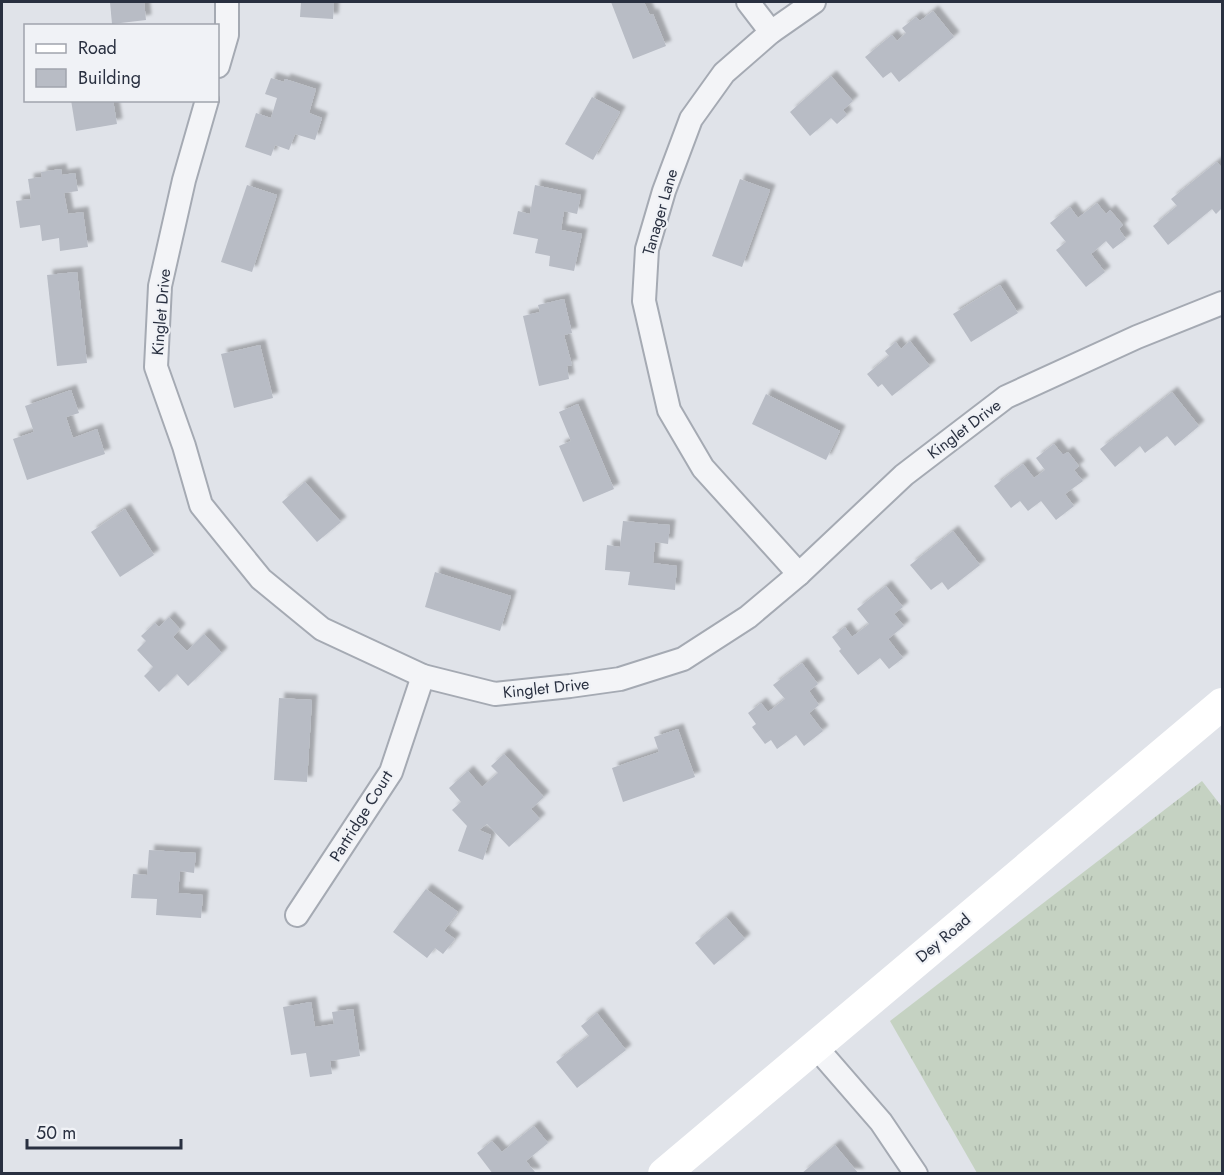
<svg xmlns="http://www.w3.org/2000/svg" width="1224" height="1175" viewBox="0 0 1224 1175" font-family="Jost,sans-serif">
<defs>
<pattern id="grass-tufts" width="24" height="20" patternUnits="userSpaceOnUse" patternTransform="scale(1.5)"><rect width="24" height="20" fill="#c5d2c2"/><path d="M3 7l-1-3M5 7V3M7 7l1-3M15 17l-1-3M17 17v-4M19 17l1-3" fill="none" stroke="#a9b5a8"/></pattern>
<filter id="shadow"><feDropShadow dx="5.5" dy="-5.5" stdDeviation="1.5" flood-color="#0004"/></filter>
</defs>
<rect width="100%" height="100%" fill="#e0e3e9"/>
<path fill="url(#grass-tufts)" d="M1202,781L1222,807V1173H977L890,1021Z"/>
<g fill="#b8bcc5" filter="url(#shadow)">
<path d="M110,2H144L146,20L112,24Z"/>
<path d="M301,2H334L333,19L300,17Z"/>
<path d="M611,2H644L650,15L653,14L666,46L633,59Z"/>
<path d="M933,11L954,37L899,82L891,72L883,78L865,57L892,35L897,41L906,33L902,28L916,17L920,21Z"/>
<path d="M831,76L853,101L843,110L847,115L837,124L831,118L810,136L790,112Z"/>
<path d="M271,78L284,82L285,79L316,89L309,113L322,118L315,140L295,134L289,150L275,145L271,156L245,147L256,113L271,118L277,98L265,94Z"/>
<path d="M592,97L620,112L593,160L565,144Z"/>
<path d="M71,100H113L117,124L76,131Z"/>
<path d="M1217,162L1222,168V208L1216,214L1212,209L1168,245L1153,226L1177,206L1171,199Z"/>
<path d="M61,169L62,175L75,173L78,191L64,193L68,214L83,212L88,247L60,251L59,238L42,241L40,225L20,228L16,201L31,199L28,179L42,177L41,172Z"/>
<path d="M740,179L770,190L742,267L712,256Z"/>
<path d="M247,185L277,195L252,272L221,262Z"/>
<path d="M535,185L581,195L577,214L564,211L561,230L582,234L574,271L549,266L550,256L535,253L538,239L513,234L518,211L530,214Z"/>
<path d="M1097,203L1106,214L1110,210L1123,225L1119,229L1126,239L1113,249L1106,241L1091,254L1105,272L1086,287L1056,250L1066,242L1050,223L1070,207L1078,218Z"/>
<path d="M77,272L87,363L57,366L47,275Z"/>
<path d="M1000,285L1018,313L971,342L953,314Z"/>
<path d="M564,299L572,333L564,335L572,365L567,366L569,379L539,386L523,316L540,312L538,305Z"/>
<path d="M910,341L930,366L892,396L882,384L878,387L867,374L889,356L885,351L896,342L901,349Z"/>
<path d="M260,345L273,398L234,408L221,354Z"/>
<path d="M71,390L79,413L66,417L73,438L97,429L105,454L27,480L13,439L34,432L25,406Z"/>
<path d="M1172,392L1199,426L1175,446L1167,436L1145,453L1140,446L1115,467L1100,449Z"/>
<path d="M766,394L840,431L826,460L752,424Z"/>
<path d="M578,404L614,489L583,502L559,446L571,441L559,412Z"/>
<path d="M1054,444L1063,455L1068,452L1079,466L1074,470L1083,481L1065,494L1074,506L1056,520L1041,501L1028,511L1020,501L1011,508L994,486L1023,464L1034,478L1045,470L1036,458Z"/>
<path d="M305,482L341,522L317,542L282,502Z"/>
<path d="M125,509L154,555L120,577L91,532Z"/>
<path d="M623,521L670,525L668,544L655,542L653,563L677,566L675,590L628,585L630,572L605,570L607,545L620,547Z"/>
<path d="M953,531L980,565L948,590L942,582L931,590L910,565Z"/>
<path d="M435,572L511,596L500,631L425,607Z"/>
<path d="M886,586L903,607L894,614L904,626L888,639L903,658L889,669L880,658L858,675L839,651L841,649L832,637L845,627L852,637L869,624L857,609Z"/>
<path d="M169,617L180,629L173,637L187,651L204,634L222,653L188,686L177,674L159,692L144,676L153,667L137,650L146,641L141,636L155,623L159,627Z"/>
<path d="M802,663L818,684L809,691L819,705L809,713L823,731L804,746L796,735L777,749L771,740L765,744L752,727L756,724L748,713L761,703L768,712L785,699L773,685Z"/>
<path d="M279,698L312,700L307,782L274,780Z"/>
<path d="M678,729L695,777L623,802L612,768L659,752L654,737Z"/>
<path d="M504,754L544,797L531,809L540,819L509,847L487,824L479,830L491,835L483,860L458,851L467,826L452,810L461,802L449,788L468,771L482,787L498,773L491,766Z"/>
<path d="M149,850L196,853L194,873L180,871L178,893L203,895L201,918L156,915L157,899L131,898L133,874L147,875Z"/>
<path d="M426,889L458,912L444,931L455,939L443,954L435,948L427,958L393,932Z"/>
<path d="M726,917L745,939L714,965L695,943Z"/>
<path d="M311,1002L315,1027L334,1024L332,1012L353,1009L360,1056L330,1061L332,1074L310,1077L306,1053L291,1055L283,1007Z"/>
<path d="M597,1013L626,1050L577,1088L556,1062L589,1036L581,1026Z"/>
<path d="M534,1126L548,1143L526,1161L535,1172L534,1174H493L477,1153L492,1141L502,1152Z"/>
<path d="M835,1145L859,1174H801Z"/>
</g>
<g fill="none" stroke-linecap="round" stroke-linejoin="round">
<defs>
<g id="street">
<path d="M748,2L771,32"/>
<path d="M218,66L227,35V2"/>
<path d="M207,100L184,180L160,286L156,367L184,446L201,505L261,579L322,629L423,676L495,694L570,686L620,679L683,659L748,617L799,574L904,475L1006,397L1137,337L1222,303"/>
<path d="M799,574L703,468L669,410L644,301L647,249L664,191L691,119L724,73L771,32L814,2"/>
<path d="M297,915L391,772L423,676"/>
<path d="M815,1046L881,1122L916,1174"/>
</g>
</defs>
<use href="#street" stroke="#a5aab3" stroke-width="26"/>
<use href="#street" stroke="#f3f4f7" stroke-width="22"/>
<path stroke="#fff" stroke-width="32" d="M664,1174L1222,704"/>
</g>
<g text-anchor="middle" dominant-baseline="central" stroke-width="4.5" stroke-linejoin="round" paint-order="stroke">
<g font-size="16" fill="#293040" stroke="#f0f2f6">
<text transform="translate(660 212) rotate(-74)">Tanager Lane</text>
<text transform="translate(161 312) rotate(-85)">Kinglet Drive</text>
<text transform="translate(964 429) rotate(-37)">Kinglet Drive</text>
<text transform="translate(546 688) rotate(-6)">Kinglet Drive</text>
<text transform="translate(361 816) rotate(-58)">Partridge Court</text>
<text transform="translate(943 938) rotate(-40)">Dey Road</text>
</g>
</g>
<rect width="1224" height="1175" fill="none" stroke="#293040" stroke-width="6"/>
<rect x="24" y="24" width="195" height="78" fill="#f0f2f6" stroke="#a0a4ad" stroke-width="1.5"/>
<rect x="36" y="44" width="30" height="9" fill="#ffffff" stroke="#a0a4ad" stroke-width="1.5"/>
<text x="78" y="54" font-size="18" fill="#293040">Road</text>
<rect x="36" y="69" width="30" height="18" fill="#b8bcc5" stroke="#a0a4ad" stroke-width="1.5"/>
<text x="78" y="84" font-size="18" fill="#293040">Building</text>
<path d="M27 1139v9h154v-9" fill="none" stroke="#293040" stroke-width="3"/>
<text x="36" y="1139" font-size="18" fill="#293040" stroke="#f0f2f6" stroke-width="4.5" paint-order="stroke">50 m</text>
</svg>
